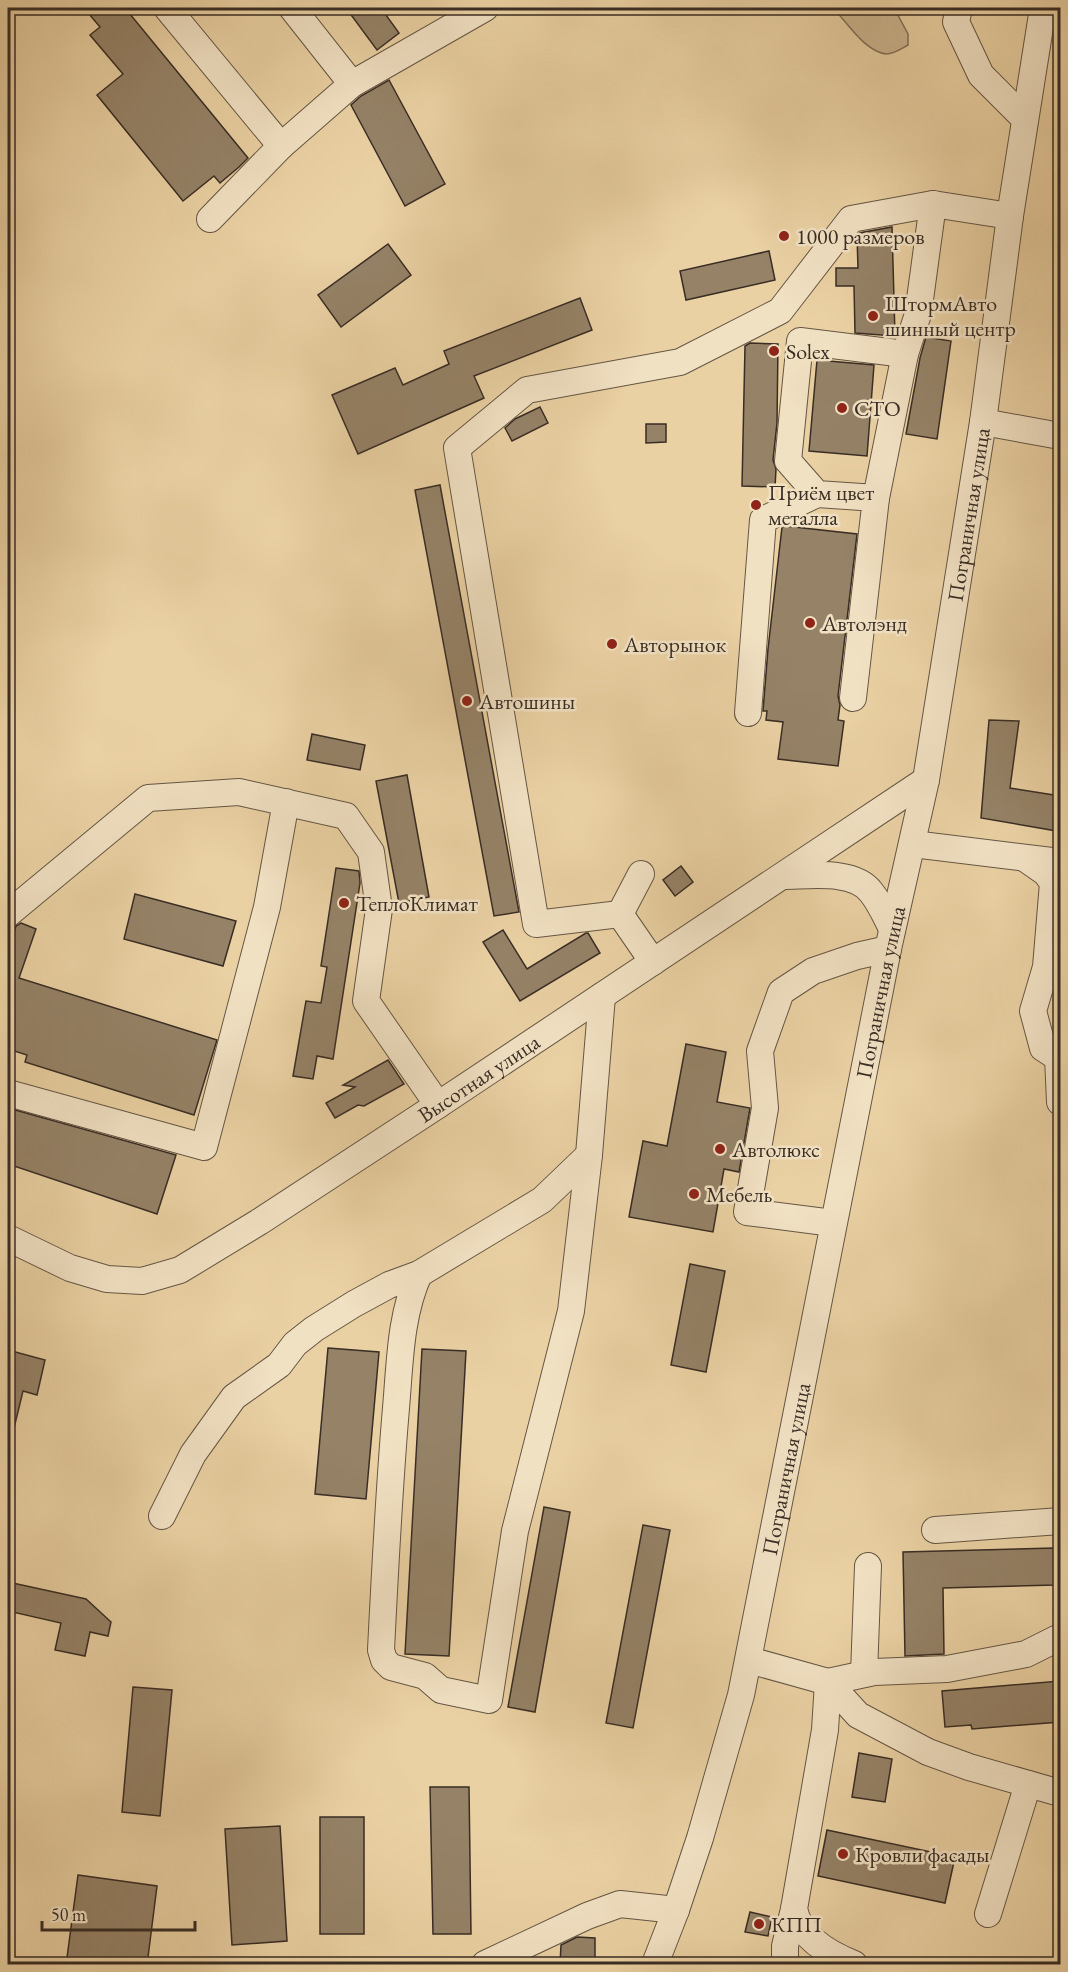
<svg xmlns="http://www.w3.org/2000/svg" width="1068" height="1972" viewBox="0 0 1068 1972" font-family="'EB Garamond',serif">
<rect width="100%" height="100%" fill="#ead1a3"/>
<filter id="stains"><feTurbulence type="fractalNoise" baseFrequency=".00333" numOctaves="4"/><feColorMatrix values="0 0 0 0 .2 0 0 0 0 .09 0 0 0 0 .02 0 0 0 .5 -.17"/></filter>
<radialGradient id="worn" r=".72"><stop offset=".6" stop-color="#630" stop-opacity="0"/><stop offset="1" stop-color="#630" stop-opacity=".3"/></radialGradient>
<path fill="#ccb58e" stroke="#82715a" stroke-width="1.5" d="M833,8H894L908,34V45C901,49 894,54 886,54C864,51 847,22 833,8Z"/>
<g fill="#958267" stroke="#392d25" stroke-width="1.5">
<path d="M84,8H125L248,158L239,167L220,183L214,176L183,201L97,95L123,74L90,35L100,27Z"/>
<path d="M346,8H381L399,33L377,50Z"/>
<path d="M389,80L445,184L405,206L351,105L361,96Z"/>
<path d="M892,227L895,336L855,333L854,286H836V268H858L857,236L859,233Z"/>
<path d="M388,244L411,275L341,327L318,295Z"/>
<path d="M769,251L775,280L686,300L680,271Z"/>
<path d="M580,298L592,330L474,376L484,398L358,454L332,395L395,368L403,385L449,364L444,351Z"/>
<path d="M926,337L951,341L937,439L906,434L920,358Z"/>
<path d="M750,343L778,344L777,423L773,460L776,469L775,487L742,486L745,346Z"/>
<path d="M817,360L874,365L867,456L809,451Z"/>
<path d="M540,407L548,423L512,441L505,428L515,419Z"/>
<path d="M646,424H666V442L646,443Z"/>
<path d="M440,485L519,912L494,916L415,490Z"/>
<path d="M785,526L857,534L838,696L840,705L838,720L844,721L838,766L778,759L783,722L766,720L767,711H763L768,649L782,527Z"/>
<path d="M989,720L1019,721L1010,788L1060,796L1057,831L981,818Z"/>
<path d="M312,734L365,745L360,770L307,760Z"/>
<path d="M407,775L429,897L399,903L376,781Z"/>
<path d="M681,866L693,882L675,896L663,880Z"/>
<path d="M336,868L359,871L360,883L333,1059L317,1056L313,1079L293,1076L306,1001L321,1003L327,967L321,966Z"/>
<path d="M135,894L236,921L223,966L124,939Z"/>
<path d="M21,923L36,929L19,978L217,1040L194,1115L25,1062L27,1055L8,1049V952L16,926Z"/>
<path d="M503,930L527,969L586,933H588L600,953L520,1001L483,942Z"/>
<path d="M686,1044L726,1052L717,1102L750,1108L739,1172L724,1169L713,1232L629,1217L643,1141L667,1146Z"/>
<path d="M388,1060L404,1084L364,1106L358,1105L335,1118L326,1103L355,1087L343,1085Z"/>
<path d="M8,1108L176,1155L157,1214L8,1164Z"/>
<path d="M690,1264L725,1271L706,1372L671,1365Z"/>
<path d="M328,1348L379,1352L366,1499L315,1494Z"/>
<path d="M422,1349L466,1351L449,1656L405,1654Z"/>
<path d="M8,1350L45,1360L37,1395L23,1391L14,1428H8Z"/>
<path d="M544,1507L570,1512L535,1712L508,1707Z"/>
<path d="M643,1525L670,1530L633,1728L606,1723Z"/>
<path d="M1054,1548L1055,1585L943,1588L944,1654L905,1656L903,1552Z"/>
<path d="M8,1582L86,1599L111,1622L108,1636L90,1632L85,1656L55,1650L61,1623L8,1611Z"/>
<path d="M1060,1681V1722L972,1729L971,1725L945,1727L942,1691Z"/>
<path d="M133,1687L172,1690L160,1816L122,1812Z"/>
<path d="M859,1753L892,1759L885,1802L852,1797Z"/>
<path d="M430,1787H469L471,1934H433Z"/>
<rect x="320" y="1817" width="44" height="117"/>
<path d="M280,1826L287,1941L232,1945L225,1829Z"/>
<path d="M827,1830L955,1857L945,1903L818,1876Z"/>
<path d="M78,1875L157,1886L147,1965H66Z"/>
<path d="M750,1912L772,1917L768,1936L745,1932Z"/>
<path d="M577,1937L595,1938V1965H560L561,1945Z"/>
</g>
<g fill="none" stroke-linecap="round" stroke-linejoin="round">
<defs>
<g id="minor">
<path d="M167,8L281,146"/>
<path d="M292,8L352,84"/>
<path d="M959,8L956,22L981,75L1025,119"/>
<path d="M210,219L281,146L352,84L485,8"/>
<path d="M983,422L1060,436"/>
<path d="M876,498L905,354L918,314L933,204"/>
<path d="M853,698L876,498L817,494L788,461L800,341L905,354"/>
<path d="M748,713L763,520L817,494"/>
<path d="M913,844L1060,862"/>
<path d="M1026,859L1046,873L1053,883L1046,967L1033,1011L1043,1048L1060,1059"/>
<path d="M783,876C809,876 854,869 871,892C880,903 886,917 892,929"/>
<path d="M8,914L148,798L239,792L346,816L371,852L379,909L366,1001L438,1105"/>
<path d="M620,914L641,874"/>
<path d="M653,962L620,914L536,924L457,448L527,390L680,362L780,311L851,219L933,204L1010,216"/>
<path d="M1058,1057L1060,1102"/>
<path d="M8,1093L204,1147L267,907L286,802"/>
<path d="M833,1223L747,1212L765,1108L760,1051L781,992L813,971L857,956L888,949"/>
<path id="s1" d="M8,1238L70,1268L107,1279L142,1281L180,1270L259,1222L438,1105L926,780"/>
<path d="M419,1274C400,1316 400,1363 396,1408C389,1489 385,1569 381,1650L384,1660L391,1667L425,1676L441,1690L489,1700L515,1531L571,1311L589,1155L602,996"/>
<path d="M162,1516L193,1454L234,1397L279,1365L295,1344L314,1329L354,1304L389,1285L419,1274L542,1200L589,1155"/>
<path d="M935,1530L1060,1521"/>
<path d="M749,1660L828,1682L858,1715L928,1752L969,1767L1060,1793"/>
<path d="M864,1674L868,1566"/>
<path d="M988,1914L1028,1784"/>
<path d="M485,1964L587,1916L620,1904L676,1910"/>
<path id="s2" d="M655,1964L676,1910L700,1838L741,1695L888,949L926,780L983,422L1010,216L1043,8"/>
<path d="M785,1964V1946L794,1909"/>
<path d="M854,1964C829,1954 800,1938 794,1909L825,1730L828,1682L874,1672L947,1669L1026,1654L1060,1637"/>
</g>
</defs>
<use href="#minor" stroke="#655644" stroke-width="28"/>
<use href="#minor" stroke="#f1e1c3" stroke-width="26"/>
</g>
<g fill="#8f2418" stroke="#f1e1c3" stroke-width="2">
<circle cx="784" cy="236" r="6"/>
<circle cx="873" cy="316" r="6"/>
<circle cx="774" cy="351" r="6"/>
<circle cx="842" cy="408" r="6"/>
<circle cx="756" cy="505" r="6"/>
<circle cx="810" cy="623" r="6"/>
<circle cx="612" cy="644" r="6"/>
<circle cx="467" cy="701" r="6"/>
<circle cx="344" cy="903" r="6"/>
<circle cx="720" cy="1149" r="6"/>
<circle cx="694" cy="1194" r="6"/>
<circle cx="843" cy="1854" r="6"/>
<circle cx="759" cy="1924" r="6"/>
</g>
<g text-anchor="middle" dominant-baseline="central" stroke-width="5" stroke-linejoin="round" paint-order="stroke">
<g font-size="22" fill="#392d25" stroke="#f1e1c3" text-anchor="start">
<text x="796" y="236">1000 размеров</text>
<text x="885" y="303">ШтормАвто<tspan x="885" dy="25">шинный центр</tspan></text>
<text x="786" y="351">Solex</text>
<text x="854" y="408">СТО</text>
<text x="768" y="492">Приём цвет<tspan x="768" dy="25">металла</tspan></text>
<text x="822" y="623">Автолэнд</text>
<text x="624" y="644">Авторынок</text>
<text x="479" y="701">Автошины</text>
<text x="356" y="903">ТеплоКлимат</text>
<text x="732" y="1149">Автолюкс</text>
<text x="706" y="1194">Мебель</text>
<text x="855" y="1854">Кровли фасады</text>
<text x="771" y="1924">КПП</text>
</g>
<g font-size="22" fill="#392d25" stroke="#f1e1c3">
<text stroke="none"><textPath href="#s2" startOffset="1485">Пограничная улица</textPath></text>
<text stroke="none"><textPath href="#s2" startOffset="999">Пограничная улица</textPath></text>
<text stroke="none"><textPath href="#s1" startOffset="537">Высотная улица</textPath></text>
<text stroke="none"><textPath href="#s2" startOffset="513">Пограничная улица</textPath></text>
</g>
</g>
<rect width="1068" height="1972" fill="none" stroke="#ead1a3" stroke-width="30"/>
<rect x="9" y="9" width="1050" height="1954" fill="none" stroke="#392d25" stroke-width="3"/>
<rect x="15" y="15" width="1038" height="1942" fill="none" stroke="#392d25" stroke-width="1.5"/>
<path d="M42 1921v9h153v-9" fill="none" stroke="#392d25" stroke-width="3"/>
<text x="51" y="1921" font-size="18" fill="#392d25" stroke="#f1e1c3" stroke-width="4.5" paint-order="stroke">50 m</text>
<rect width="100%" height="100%" filter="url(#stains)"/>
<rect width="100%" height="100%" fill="url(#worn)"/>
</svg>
